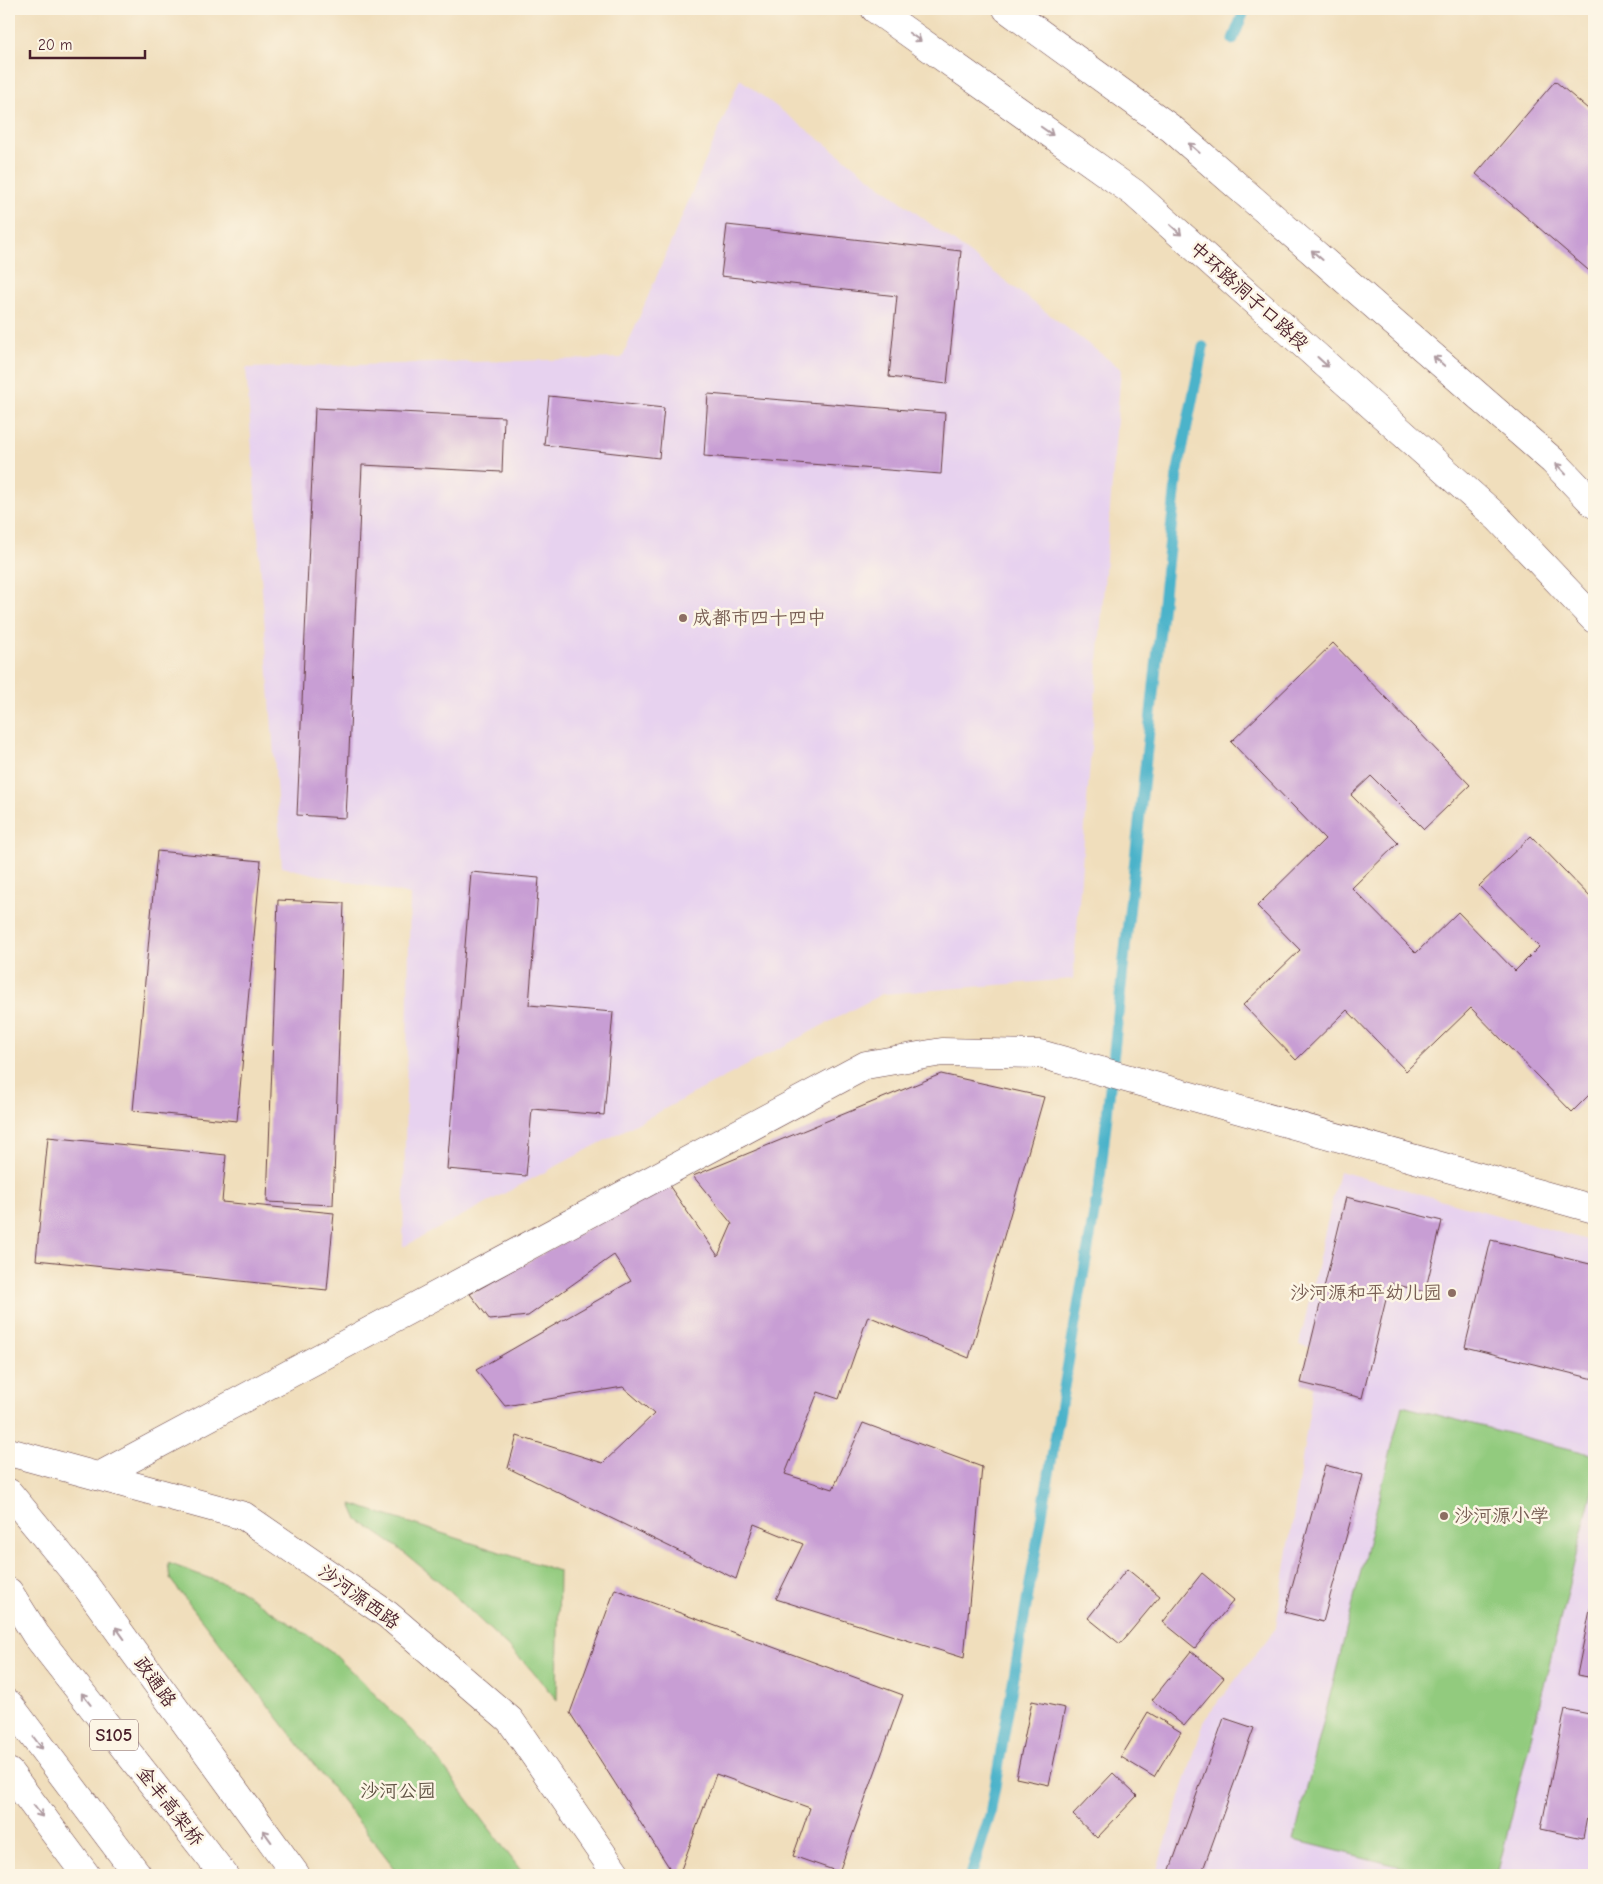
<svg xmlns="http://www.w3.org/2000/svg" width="1603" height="1884" viewBox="0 0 1603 1884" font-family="'Comic Neue','LXGW WenKai TC',sans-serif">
<rect width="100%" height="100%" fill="#fcf5e5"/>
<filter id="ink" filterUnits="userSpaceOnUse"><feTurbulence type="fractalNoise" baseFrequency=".02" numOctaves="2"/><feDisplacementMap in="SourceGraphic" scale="10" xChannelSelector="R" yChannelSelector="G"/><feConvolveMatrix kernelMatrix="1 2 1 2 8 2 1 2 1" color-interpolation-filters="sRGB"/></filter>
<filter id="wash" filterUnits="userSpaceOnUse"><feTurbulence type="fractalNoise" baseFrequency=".0096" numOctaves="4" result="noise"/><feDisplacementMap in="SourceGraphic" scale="20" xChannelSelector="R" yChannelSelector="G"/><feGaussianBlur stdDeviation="1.12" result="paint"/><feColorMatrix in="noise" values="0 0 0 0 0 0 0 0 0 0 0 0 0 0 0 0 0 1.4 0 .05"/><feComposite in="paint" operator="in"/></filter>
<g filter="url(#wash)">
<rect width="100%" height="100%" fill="#f0debc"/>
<g fill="#e7d2ef">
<path d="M740,79L1121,369L1073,979L882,994L403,1247L410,895L282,867L246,368L622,358Z"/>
<path d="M1339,1171L1594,1242V1875H1155L1205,1719L1276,1628L1319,1349L1299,1345Z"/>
</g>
<g fill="#92cb7e" stroke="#6e7554">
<path d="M1402,1406L1594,1455V1483L1497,1875H1434L1294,1840Z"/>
<path d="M351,1504L559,1571L557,1700L526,1664L441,1583L397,1547L358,1520Z"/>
<path d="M168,1563L238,1589L331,1651L431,1750L524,1875H400L170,1579Z"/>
</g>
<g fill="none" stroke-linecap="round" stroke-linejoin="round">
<g stroke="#4bb3ca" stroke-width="11">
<path d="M1233,39L1245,9"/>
<path d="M971,1875L990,1815L1100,1179L1177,475L1203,347"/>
</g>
</g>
<g id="blocks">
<g fill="#c89ed4">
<path d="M1555,81L1594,114V275L1476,174Z"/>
<path d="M727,225L961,251L947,384L889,377L897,296L721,276Z"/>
<path d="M708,394L945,413L941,474L704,456Z"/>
<path d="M549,396L664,408L659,458L544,445Z"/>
<path d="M315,408L504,417L502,472L362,465L346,818L297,815Z"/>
<path d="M1333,643L1470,785L1424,829L1371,776L1351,795L1398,843L1352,888L1416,953L1458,912L1515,971L1539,947L1479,886L1531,836L1594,901V1090L1572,1112L1471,1008L1406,1071L1347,1010L1296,1060L1243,1005L1300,950L1257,906L1325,839L1231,742Z"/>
<path d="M157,851L261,861L237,1121L133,1111Z"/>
<path d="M471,872L539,878L529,1005L613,1012L604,1115L532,1109L526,1176L447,1169Z"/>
<path d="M278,900L344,903L333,1205L267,1202Z"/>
<path d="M941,1074L1044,1097L969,1358L868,1316L839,1399L818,1392L785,1474L833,1489L863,1423L982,1467L964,1658L776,1599L803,1544L754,1524L736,1579L508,1468L517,1436L603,1463L654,1414L623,1387L505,1406L476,1370L631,1281L614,1255L528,1316L490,1320L470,1294L668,1184L718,1256L732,1224L693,1176Z"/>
<path d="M48,1137L226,1155L222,1202L334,1213L327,1290L36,1260Z"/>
<path d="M1346,1197L1442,1221L1425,1292L1390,1283L1362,1398L1301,1383Z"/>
<path d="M1491,1240L1594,1265V1379L1465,1347Z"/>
<path d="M1325,1465L1363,1475L1323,1622L1285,1612Z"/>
<path d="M1127,1569L1160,1596L1120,1644L1088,1618Z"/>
<path d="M1202,1573L1234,1600L1195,1648L1163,1622Z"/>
<path d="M615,1589L903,1695L839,1872L793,1856L810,1808L716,1774L679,1875H674L570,1713Z"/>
<path d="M1593,1595H1594V1678L1577,1675Z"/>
<path d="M1191,1651L1224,1678L1184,1726L1152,1700Z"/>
<path d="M1032,1701L1065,1708L1049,1785L1016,1778Z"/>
<path d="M1565,1709L1594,1715V1781L1583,1838L1541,1829Z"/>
<path d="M1148,1712L1181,1732L1154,1777L1121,1757Z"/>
<path d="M1224,1718L1254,1728L1201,1875H1168Z"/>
<path d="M1113,1773L1137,1796L1097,1838L1073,1815Z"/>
</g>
</g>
</g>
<g filter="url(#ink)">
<use href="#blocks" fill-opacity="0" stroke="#633c41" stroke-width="1"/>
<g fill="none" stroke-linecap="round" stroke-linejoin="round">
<defs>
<g id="minor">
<path d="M9,1452L244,1516L388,1615L510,1720L617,1875"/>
<path d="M99,1476L866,1065L942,1052L1040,1054L1594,1209"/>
</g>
<g id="major">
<path d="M875,9L1134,193L1499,519L1594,619"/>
<path d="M1007,9L1172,129L1553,461L1594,504"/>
<path d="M9,1493L86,1586L296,1875"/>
<path d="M9,1772L86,1875"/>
</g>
<g id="highway">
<path d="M9,1592L36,1635L224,1875"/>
<path d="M9,1704L138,1875"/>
</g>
</defs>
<use href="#minor" stroke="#633c41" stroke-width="29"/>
<use href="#major" stroke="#633c41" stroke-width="29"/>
<use href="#highway" stroke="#633c41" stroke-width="29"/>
<use href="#minor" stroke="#fff" stroke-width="28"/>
<use href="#major" stroke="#fff" stroke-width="28"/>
<use href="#highway" stroke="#fff" stroke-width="28"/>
</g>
<defs><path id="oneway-shaft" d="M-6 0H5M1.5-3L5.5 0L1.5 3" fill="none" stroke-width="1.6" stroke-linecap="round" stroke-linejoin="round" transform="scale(1.25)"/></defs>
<g stroke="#ae9aa0">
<use href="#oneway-shaft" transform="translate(915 37) rotate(35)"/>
<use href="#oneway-shaft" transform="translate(1047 131) rotate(35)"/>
<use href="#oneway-shaft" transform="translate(1194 148) rotate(-139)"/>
<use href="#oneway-shaft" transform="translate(1176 230) rotate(42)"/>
<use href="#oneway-shaft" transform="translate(1317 255) rotate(-139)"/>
<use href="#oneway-shaft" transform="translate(1439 361) rotate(-139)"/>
<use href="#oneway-shaft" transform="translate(1323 362) rotate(42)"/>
<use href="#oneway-shaft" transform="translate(1561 469) rotate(-133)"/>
<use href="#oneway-shaft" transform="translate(120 1633) rotate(-126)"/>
<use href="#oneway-shaft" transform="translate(86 1699) rotate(-128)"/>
<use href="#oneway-shaft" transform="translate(38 1743) rotate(53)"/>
<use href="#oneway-shaft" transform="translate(38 1811) rotate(53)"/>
<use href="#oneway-shaft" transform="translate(267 1836) rotate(-126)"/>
</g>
</g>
<g fill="#8d6e63" stroke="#fcf5e5" stroke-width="2">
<circle cx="683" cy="618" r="5"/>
<circle cx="1452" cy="1293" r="5"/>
<circle cx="1444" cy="1516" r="5"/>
</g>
<g text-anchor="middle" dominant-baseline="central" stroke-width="5" stroke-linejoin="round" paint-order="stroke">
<rect fill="#fcf5e5" stroke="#7f5f63" stroke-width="1" x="90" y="1719.5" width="48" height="31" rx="4"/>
<g font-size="18" font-weight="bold" fill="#4a1f2b">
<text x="114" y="1735">S105</text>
</g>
<g font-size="19" fill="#4a1f2b" stroke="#fcf5e5">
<text transform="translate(1249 296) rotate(42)">中环路洞子口路段</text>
<text transform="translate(359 1597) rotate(36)">沙河源西路</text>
<text transform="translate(155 1682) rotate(54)">政通路</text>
<text transform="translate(170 1806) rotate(52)">金丰高架桥</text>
</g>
<g font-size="19" fill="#785e54" stroke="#fcf5e5" text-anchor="start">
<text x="693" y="618">成都市四十四中</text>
<text x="1442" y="1293" text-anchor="end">沙河源和平幼儿园</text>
<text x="1454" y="1516">沙河源小学</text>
</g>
<g font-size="19" fill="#605344" stroke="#fcf5e5">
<text x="398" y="1791">沙河公园</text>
</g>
</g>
<rect width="1603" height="1884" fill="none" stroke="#fcf5e5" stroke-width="30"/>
<path d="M30 50v8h115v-8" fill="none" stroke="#4a1f2b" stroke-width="2.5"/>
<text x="38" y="50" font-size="15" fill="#4a1f2b" stroke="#fcf5e5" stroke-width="4" paint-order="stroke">20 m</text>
</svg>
